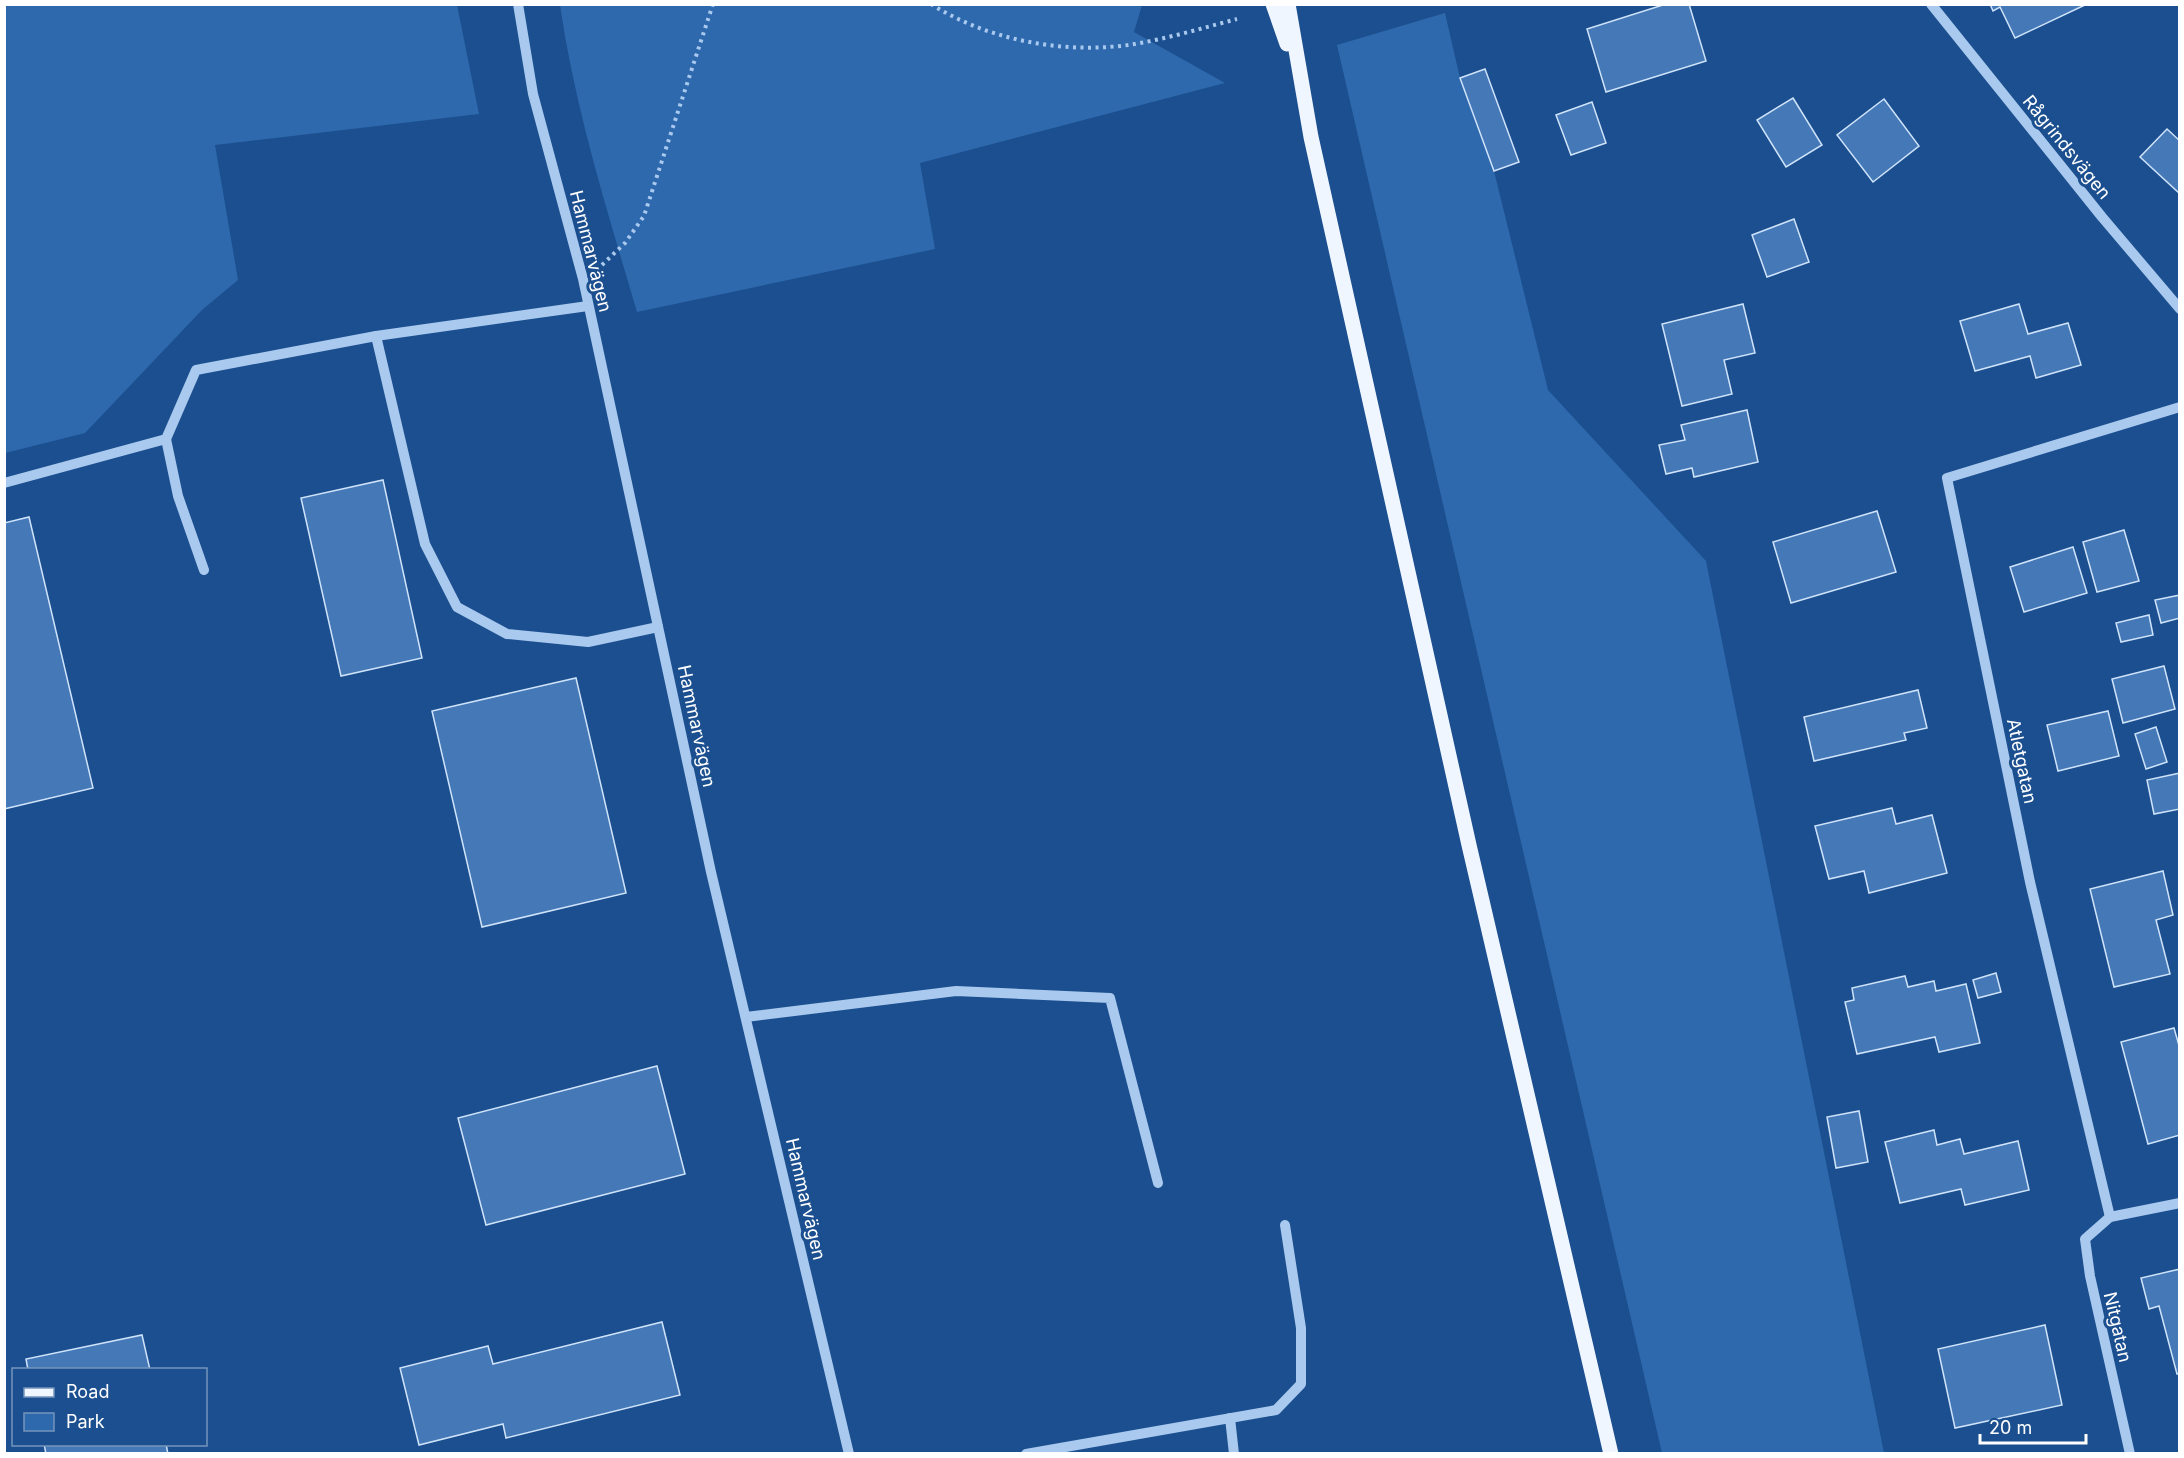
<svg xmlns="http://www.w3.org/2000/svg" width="2184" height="1458" viewBox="0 0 2184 1458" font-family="Inter,sans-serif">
<rect width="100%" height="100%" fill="#1b4f8f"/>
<g fill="#2e69ad">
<path d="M4,5H457L479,114L215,145L238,280L202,310L85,433L5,453Z"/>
<path d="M560,5H1142L1134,32L1225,83L920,163L935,249L637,312C607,210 575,109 560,5Z"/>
<path d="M1445,13L1460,78L1494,171L1548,390L1706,561L1884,1453H1662L1337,45Z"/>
</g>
<g fill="#4478b7" stroke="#cfe3fa" stroke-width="1.5">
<path d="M1666,4H1689L1706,61L1606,92L1587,29Z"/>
<path d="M1990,4H2087L2015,38L2000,7L1993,11Z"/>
<path d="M1485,69L1519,162L1494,171L1460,78Z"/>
<path d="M1793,98L1822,145L1786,167L1757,120Z"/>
<path d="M1884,99L1919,146L1873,182L1837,135Z"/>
<path d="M1592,102L1606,143L1571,155L1556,115Z"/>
<path d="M2167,129L2180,141L2179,193L2140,157Z"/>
<path d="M1794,219L1809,262L1767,277L1752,235Z"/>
<path d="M1743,304L1755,353L1724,360L1732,394L1682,406L1662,324Z"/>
<path d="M2019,304L2028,334L2068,323L2081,365L2036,378L2030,356L1975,371L1960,321Z"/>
<path d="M1747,410L1758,462L1694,477L1692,468L1666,474L1659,445L1685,440L1681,425Z"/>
<path d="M383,480L422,658L341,676L301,498Z"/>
<path d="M1877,511L1896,572L1791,603L1773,542Z"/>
<path d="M29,517L93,788L4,809V523Z"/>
<path d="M2124,530L2139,581L2097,592L2083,542Z"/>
<path d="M2073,547L2087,593L2024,612L2010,567Z"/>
<path d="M2180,595V618L2161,623L2155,600Z"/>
<path d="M2149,615L2153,635L2121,642L2116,623Z"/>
<path d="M2164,666L2175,709L2123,723L2112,679Z"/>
<path d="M576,678L626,893L482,927L432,711Z"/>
<path d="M1918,690L1927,728L1904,733L1906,740L1814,761L1804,717Z"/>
<path d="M2108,711L2119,756L2058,771L2047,725Z"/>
<path d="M2156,727L2167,762L2146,769L2135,734Z"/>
<path d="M2180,773V809L2154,814L2147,780Z"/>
<path d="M1892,808L1896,824L1932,815L1947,873L1869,893L1864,871L1829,879L1815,826Z"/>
<path d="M2163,871L2173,915L2156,920L2170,974L2114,987L2090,889Z"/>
<path d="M1996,973L2001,992L1978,998L1973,980Z"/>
<path d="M1905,976L1908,987L1934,981L1936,991L1966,984L1980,1043L1939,1052L1935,1037L1857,1054L1845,1002L1854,1000L1852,988Z"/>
<path d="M2174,1028L2180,1049V1135L2148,1144L2121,1042Z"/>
<path d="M657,1066L685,1174L486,1225L458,1118Z"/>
<path d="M1859,1111L1868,1162L1836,1168L1827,1117Z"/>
<path d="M1934,1130L1937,1145L1960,1139L1964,1154L2018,1141L2029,1190L1965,1205L1961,1189L1900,1203L1885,1142Z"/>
<path d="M2180,1269V1373L2177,1374L2159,1306L2149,1309L2141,1278Z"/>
<path d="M662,1322L680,1395L506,1438L503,1424L419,1445L400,1368L488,1346L493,1364Z"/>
<path d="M2045,1325L2062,1405L1955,1428L1938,1349Z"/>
<path d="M142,1335L150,1370H28L26,1359Z"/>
<path d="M44,1444H166L168,1454H46Z"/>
</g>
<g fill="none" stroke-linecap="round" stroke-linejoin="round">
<g stroke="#a9c9ee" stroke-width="4" stroke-dasharray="3 4.5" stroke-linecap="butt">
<path d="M931,4C989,41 1067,55 1135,44C1169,38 1203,28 1237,19"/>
<path d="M602,265L625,243L644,216L713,4"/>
</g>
<g stroke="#a9c9ee" stroke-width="10">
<path d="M518,4L533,94L583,279L711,872L849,1454"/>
<path d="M1931,4L2102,217L2180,309"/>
<path d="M376,336L425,544L457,607L507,634L588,642L658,627"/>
<path d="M166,439L178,496L204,570"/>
<path d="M4,483L166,439L196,370L376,336L588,306"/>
<path d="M746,1017L956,991L1110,998L1158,1183"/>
<path d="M2110,1217L2030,882L1947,478L2180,407"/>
<path d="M1230,1418L1234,1454"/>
<path d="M1026,1454L1276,1410L1301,1384V1328L1285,1225"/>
<path d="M2130,1454L2090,1276L2085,1239L2110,1217L2180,1203"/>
</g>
<g stroke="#f0f6ff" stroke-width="15">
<path d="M1273,4L1287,44"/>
<path d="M1288,4L1311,137L1469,845L1611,1454"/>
</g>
</g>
<g text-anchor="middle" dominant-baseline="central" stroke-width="6" stroke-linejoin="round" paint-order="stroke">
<g font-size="18" fill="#fff" stroke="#1b4f8f">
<text transform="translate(2067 147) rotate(51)">Rågrindsvägen</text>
<text transform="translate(591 251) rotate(76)">Hammarvägen</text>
<text transform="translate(697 726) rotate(78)">Hammarvägen</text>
<text transform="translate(2022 761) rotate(78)">Atletgatan</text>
<text transform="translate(806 1199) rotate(77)">Hammarvägen</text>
<text transform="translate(2118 1327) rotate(77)">Nitgatan</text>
</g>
</g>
<rect width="2184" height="1458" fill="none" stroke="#ffffff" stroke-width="12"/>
<rect x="12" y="1368" width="195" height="78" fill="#1b4f8f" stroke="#7695bc" stroke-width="1.5"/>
<rect x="24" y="1388" width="30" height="9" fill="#f0f6ff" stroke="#7695bc" stroke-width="1.5"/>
<text x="66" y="1398" font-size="18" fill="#ffffff">Road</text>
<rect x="24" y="1413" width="30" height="18" fill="#2e69ad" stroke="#7695bc" stroke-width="1.5"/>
<text x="66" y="1428" font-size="18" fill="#ffffff">Park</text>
<path d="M1980 1434v9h106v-9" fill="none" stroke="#ffffff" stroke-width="3"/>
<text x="1989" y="1434" font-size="18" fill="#ffffff" stroke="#1b4f8f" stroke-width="4.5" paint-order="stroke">20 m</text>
</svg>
